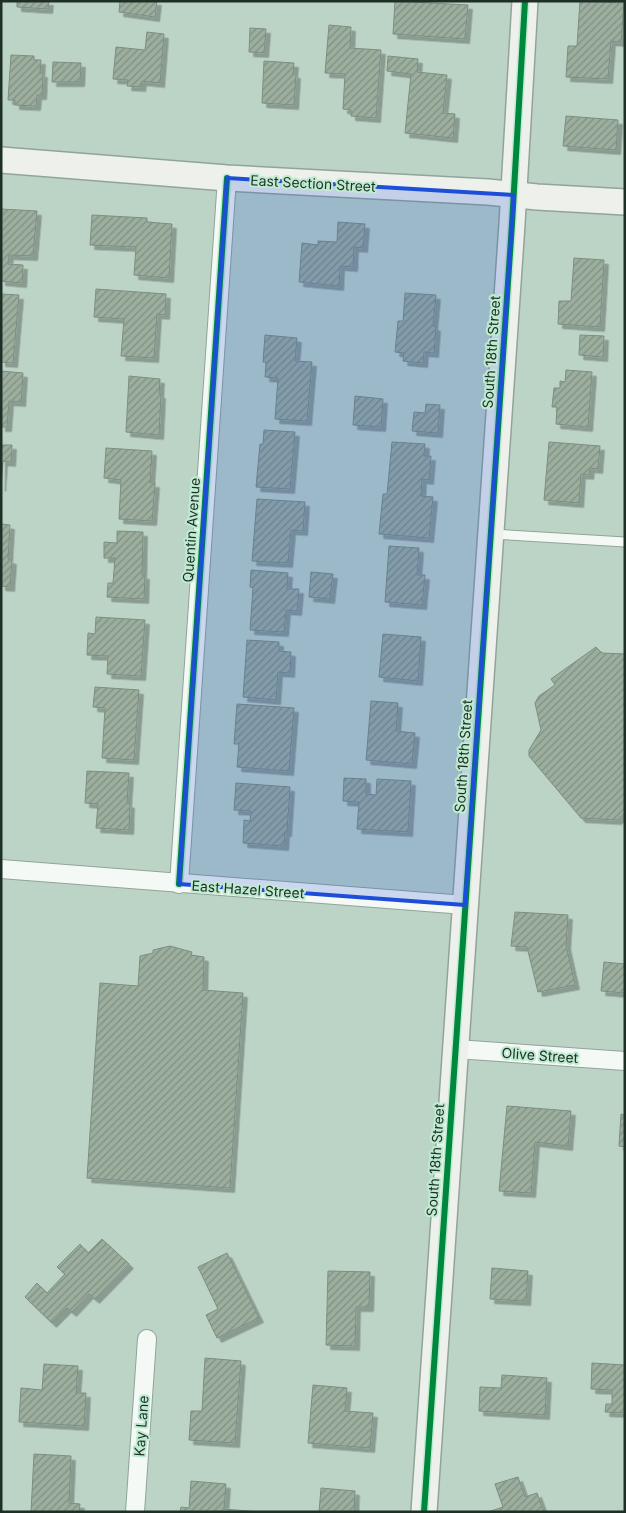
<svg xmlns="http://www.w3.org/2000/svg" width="626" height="1513" viewBox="0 0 626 1513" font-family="Inter,sans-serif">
<defs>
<pattern id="building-hatch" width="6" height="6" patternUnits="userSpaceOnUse" patternTransform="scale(1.25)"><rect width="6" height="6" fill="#9caf9e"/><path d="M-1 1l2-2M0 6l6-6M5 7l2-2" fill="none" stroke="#7f8f81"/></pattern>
<filter id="shadow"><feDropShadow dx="4.5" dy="4.5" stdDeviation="0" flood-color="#0004"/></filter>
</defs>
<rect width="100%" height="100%" fill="#bcd4c6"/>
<g fill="url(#building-hatch)" stroke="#7e8d81" filter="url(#shadow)">
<path d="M17,1H49L48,9L17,7Z"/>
<path d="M120,1H157L155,17L119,12Z"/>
<path d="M395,1L468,5L465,39L393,34Z"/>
<path d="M580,1L624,3L621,42L611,41L608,79L566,77L568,46H577Z"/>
<path d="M329,25L351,27L350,48L381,50L376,118L351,116V110L343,109L345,74L325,73Z"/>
<path d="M250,28L266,29L264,53L249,52Z"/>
<path d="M147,32L164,34L160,83L142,81L141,87L127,86L128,80L113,79L116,47L145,50Z"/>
<path d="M11,55L34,56V60H41L40,73H43L42,95H37L36,106L15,105V100H8Z"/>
<path d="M388,56L418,59L417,72L447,75L443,113L455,114L453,138L405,133L411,74L387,71Z"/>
<path d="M264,61L294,63L293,74H296L294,105L262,103Z"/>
<path d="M53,62L81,63L80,82H52Z"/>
<path d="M566,116L618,120L616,150L563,146Z"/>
<path d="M1,209L37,211L33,256L9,255L8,264L23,265L22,283L1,281Z"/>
<path d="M92,215L147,218V222L172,224L169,278L134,275L136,247L90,245Z"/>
<path d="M338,222L365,224L363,248L354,247L353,267L340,266L339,286L299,282L302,243L318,245V241L337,242Z"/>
<path d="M574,258L604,260L600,327L558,324L559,301H571Z"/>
<path d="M96,289L166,294L165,315L157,314L154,358L121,356L124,319L94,317Z"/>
<path d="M405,293L436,295L433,326L436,327L434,353L424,352L423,363L403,361L404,353L395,352L398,321H403Z"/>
<path d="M1,294L19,295L13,363L1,362Z"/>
<path d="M265,335L297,338L295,361L312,362L307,421L275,419L278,378L265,377L266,362H263Z"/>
<path d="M580,335L604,336L603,357L579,355Z"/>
<path d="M566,370L592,372L588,427L556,424L557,407H552L554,388H560V381L565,382Z"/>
<path d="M1,371L23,373L21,402L9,401L7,427H1Z"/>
<path d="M129,376L160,379L159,394H161L159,435L126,432Z"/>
<path d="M355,396L383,399L381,427L353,425Z"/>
<path d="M426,404L440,405L438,433L412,431L414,412L425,413Z"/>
<path d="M264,430L295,432L290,489L256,487L260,444H263Z"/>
<path d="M392,442L425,444L424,456H431L429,480L422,479L421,496L433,497L429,538L379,534L383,494H387Z"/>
<path d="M549,442L600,446L598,469L590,468L589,475L581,474L579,503L544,500Z"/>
<path d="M1,445H12L11,462L3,461L1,487Z"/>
<path d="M106,448L152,451L150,483H155L152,521L119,519L121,480L104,478Z"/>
<path d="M257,499L305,502L303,531L291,530L288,563L252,561Z"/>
<path d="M1,524L10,525L8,559L12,560L10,587L1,586Z"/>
<path d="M117,531L143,532L142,575H145L144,599L107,597L108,583H113L115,558H104V542L117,543Z"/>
<path d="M389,546L419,548L417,575H425L422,605L385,602Z"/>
<path d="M251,570L288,573L287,589H299L297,611L286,610L284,632L250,630L253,588L250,587Z"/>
<path d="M311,572L333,574L330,599L309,597Z"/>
<path d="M96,617L145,620L141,676L107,674L108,656L87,655L88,633L95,634Z"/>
<path d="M383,634L421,637L418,681L379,677Z"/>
<path d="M247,640L279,642V651L291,652L290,673L278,672L276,700L243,697Z"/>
<path d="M596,647L602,653L625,654V813L617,820L581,818L529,756V750L541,730L535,703L539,696L555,685L551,679Z"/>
<path d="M95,687L139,690L134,760L102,758L105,708L93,707Z"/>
<path d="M371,701L398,703L396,731L415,733L412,764L366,760Z"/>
<path d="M237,704L294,708L289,771L237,767L239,744H234Z"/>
<path d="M87,771L129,773L127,803L130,804L129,830L96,828L98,804L85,803Z"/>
<path d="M344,778L366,779V794L376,795L377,779L411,781L408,832L357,829L359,802L343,801Z"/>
<path d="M236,783L290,787L287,832H285L284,846L243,843L244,820L250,821L251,811L234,810Z"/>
<path d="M515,912L568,915L566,945L575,985L538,992L527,947L511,946Z"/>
<path d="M170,946L192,952L191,955L204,957L203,990L243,993L230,1188L87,1178L100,983L138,986L140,956L153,953V950Z"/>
<path d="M604,962L625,964V993L601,991Z"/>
<path d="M507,1106L571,1111L568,1146L535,1142L531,1193L499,1191Z"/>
<path d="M621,1114L625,1115V1147L619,1146Z"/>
<path d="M102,1239L129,1264L95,1299L89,1294L72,1312L67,1308L52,1323L25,1297L37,1283L47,1293L65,1274L57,1267L80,1244L88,1253Z"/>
<path d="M227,1253L259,1318L217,1338L206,1315L218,1309L198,1267Z"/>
<path d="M492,1268L528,1271L526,1301L490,1299Z"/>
<path d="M328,1271L370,1272L369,1307H356L355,1346L326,1345Z"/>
<path d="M205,1358L241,1361L235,1443L189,1440L191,1411H202Z"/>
<path d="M592,1363L625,1365V1413L605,1412L606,1404H612V1390L591,1389Z"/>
<path d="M44,1364L78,1366L76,1393H86L84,1426L19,1422L21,1388L42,1390Z"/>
<path d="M502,1375L547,1378L545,1415L479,1411L480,1387L501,1388Z"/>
<path d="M313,1385L347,1388L345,1411L373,1413L370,1448L308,1443Z"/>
<path d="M34,1454L71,1456L69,1503L80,1504L79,1512H31Z"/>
<path d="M518,1477L525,1497L537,1493L544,1512H488L503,1507L495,1484Z"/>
<path d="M191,1481L226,1484L224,1509L260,1512H180L181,1507L189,1508Z"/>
<path d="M321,1488L355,1491L354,1512H319Z"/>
</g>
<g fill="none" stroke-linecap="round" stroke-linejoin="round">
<defs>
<path id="lane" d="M492,534L625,542"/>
<g id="street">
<path d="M1,869L465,905"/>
<path d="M179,884L227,178"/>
<path d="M456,1049L625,1061"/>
<path d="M135,1512L147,1339"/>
</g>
<g id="secondary">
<path d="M1,160L227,178L488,192L537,197L625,202"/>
<path d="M424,1512L512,224L525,1"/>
</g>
</defs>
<use href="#lane" stroke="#91a499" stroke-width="11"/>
<use href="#street" stroke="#91a499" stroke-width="20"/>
<use href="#secondary" stroke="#91a499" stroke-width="28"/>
<path stroke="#c7cfca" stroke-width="3" stroke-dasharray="1 4" stroke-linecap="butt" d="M576,849L578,829"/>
<use href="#lane" stroke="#f5f9f6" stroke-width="9"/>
<use href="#street" stroke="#f5f9f6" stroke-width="18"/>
<use href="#secondary" stroke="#edf0eb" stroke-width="25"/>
<defs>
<g id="cycleway">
<path d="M179,884L227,178"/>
<path d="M424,1512L512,224L525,1"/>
</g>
</defs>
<use href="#cycleway" stroke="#bfebd1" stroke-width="9"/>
<use href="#cycleway" stroke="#00873e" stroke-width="6"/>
</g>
<path fill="#1d4ed8" fill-opacity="0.2" stroke="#1d4ed8" stroke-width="4" stroke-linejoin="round" d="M227,178L514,195L465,905L179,884Z"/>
<g text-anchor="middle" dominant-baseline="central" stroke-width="4" stroke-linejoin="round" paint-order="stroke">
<g font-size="14" fill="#1e2f26" stroke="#bfebd1">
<text transform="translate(313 183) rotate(3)">East Section Street</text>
<text transform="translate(491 352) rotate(-86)">South 18th Street</text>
<text transform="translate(191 530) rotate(-86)">Quentin Avenue</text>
<text transform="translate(463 756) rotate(-86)">South 18th Street</text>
<text transform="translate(248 889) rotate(4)">East Hazel Street</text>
<text transform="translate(540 1055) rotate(4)">Olive Street</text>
<text transform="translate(435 1160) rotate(-86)">South 18th Street</text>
<text transform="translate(141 1426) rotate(-86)">Kay Lane</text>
</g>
</g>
<rect width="626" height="1513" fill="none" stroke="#1e2f26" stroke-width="5"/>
</svg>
